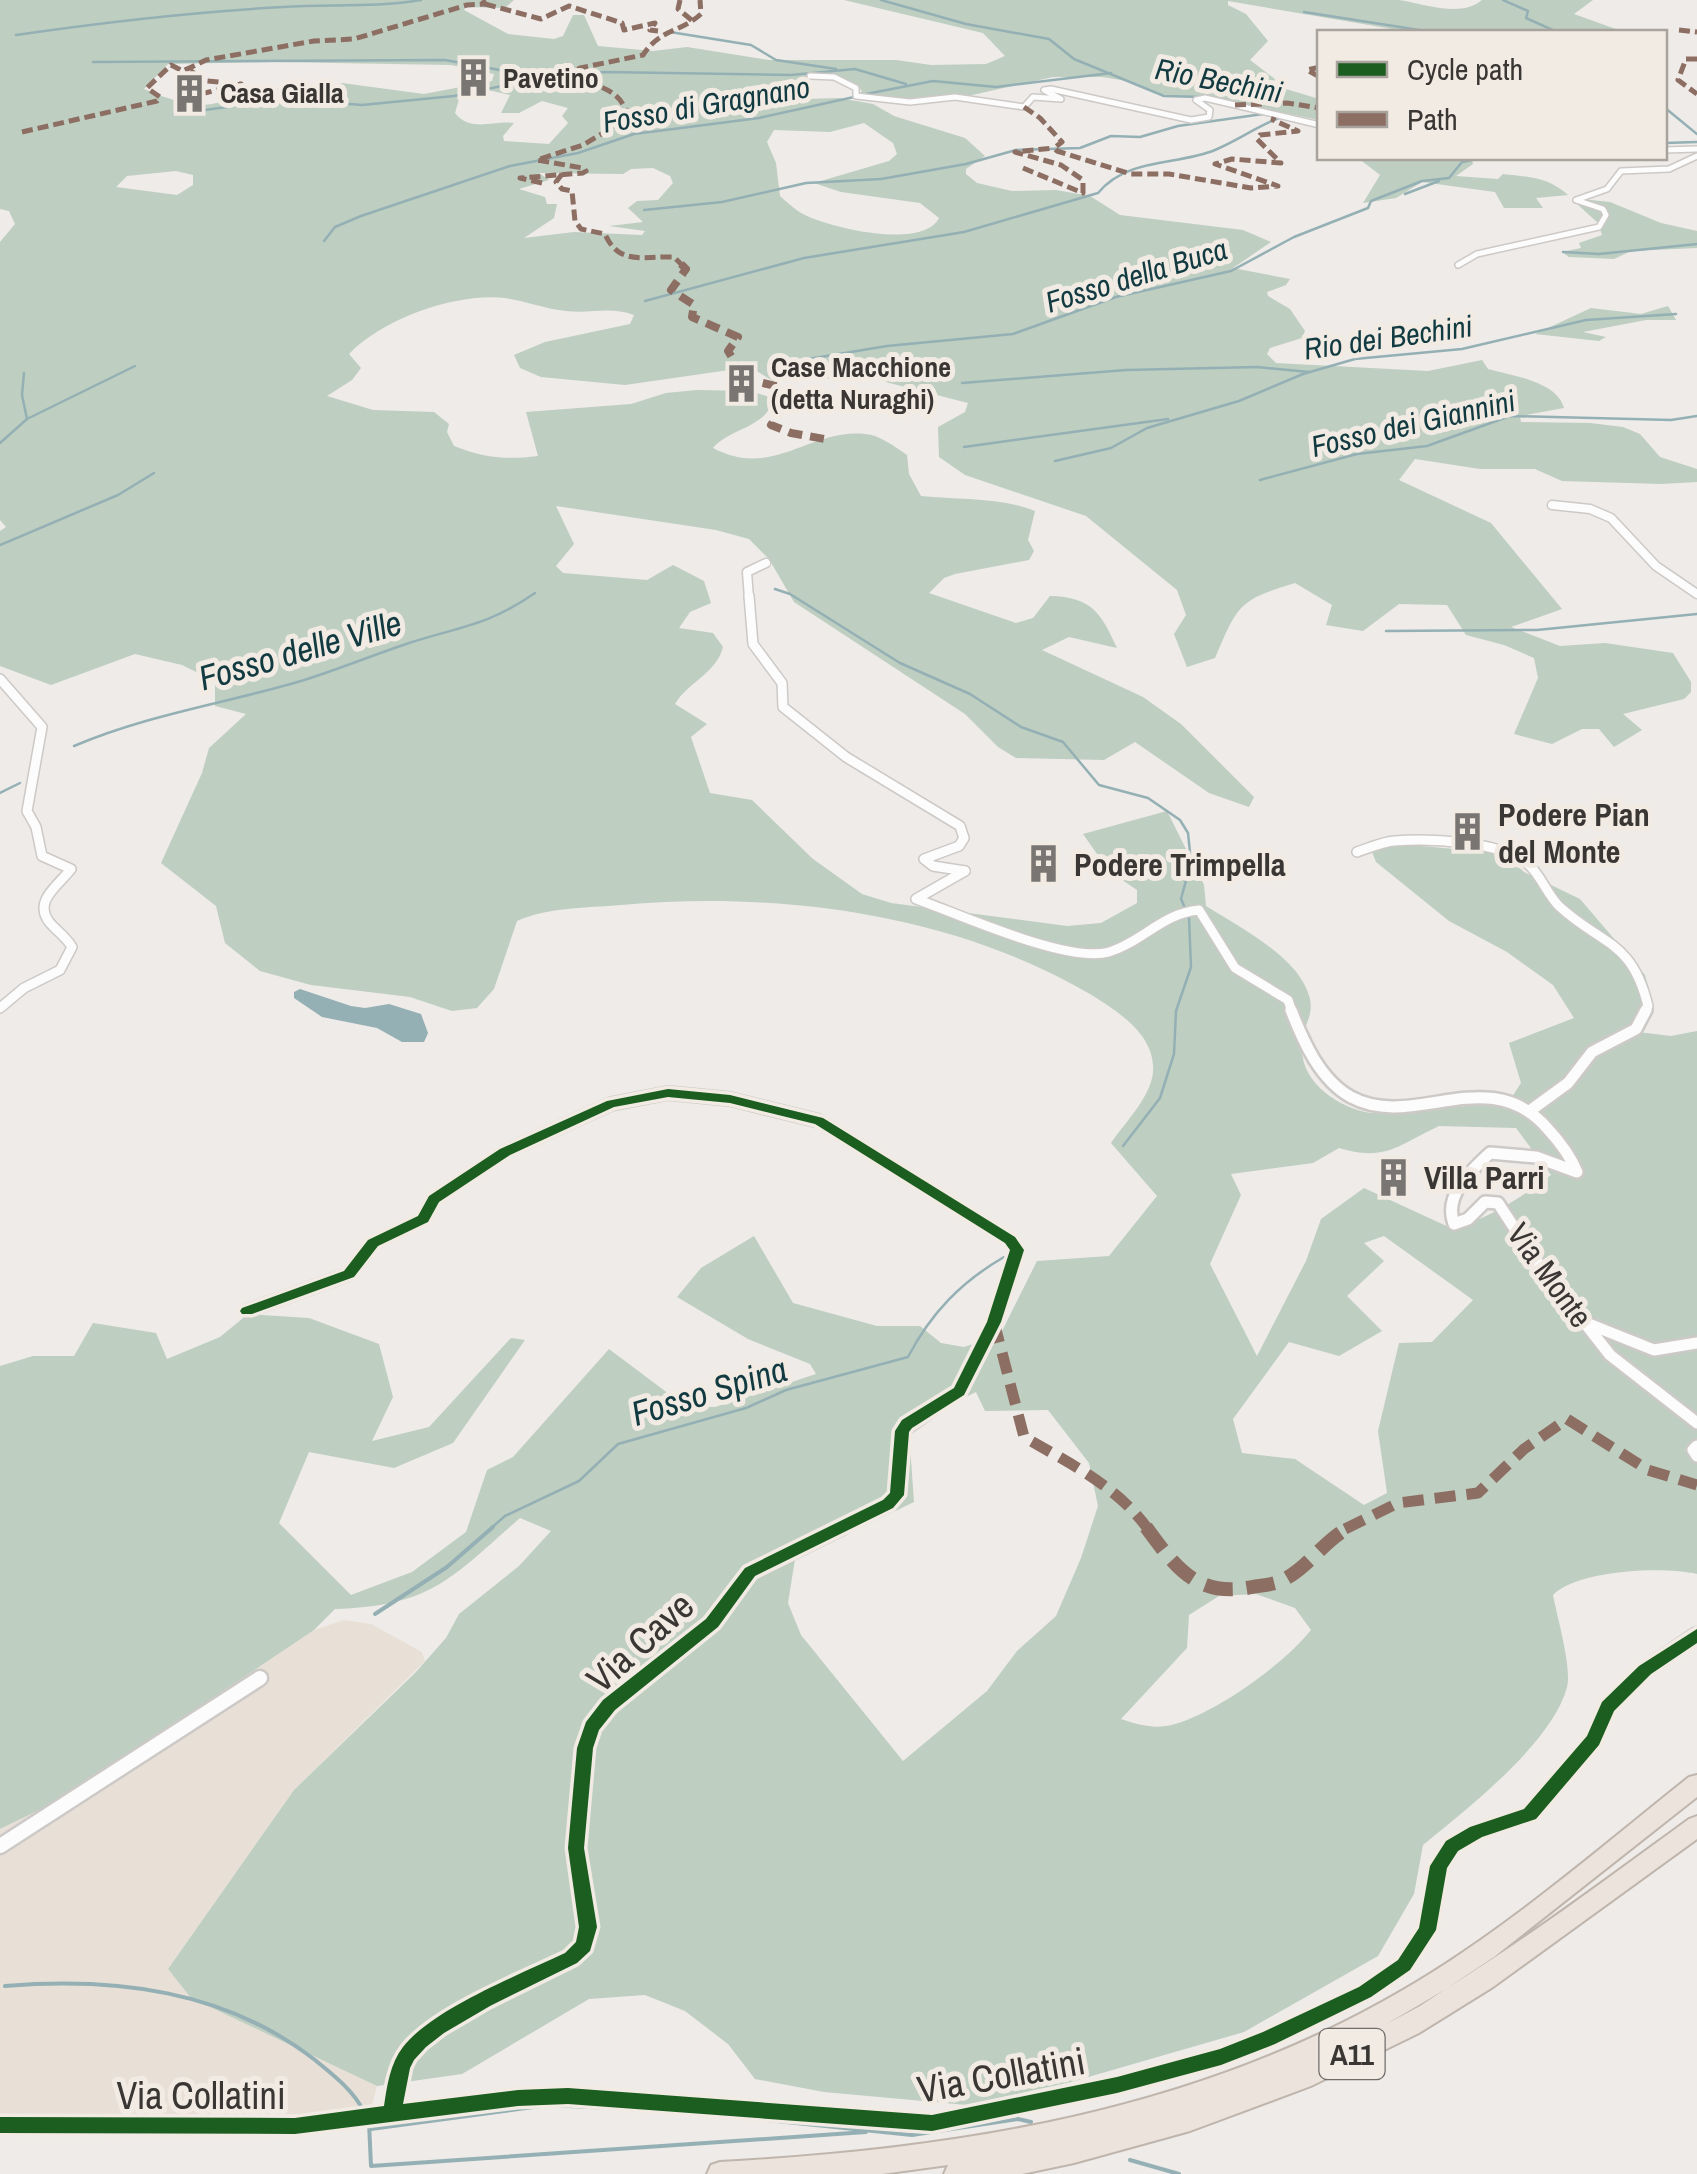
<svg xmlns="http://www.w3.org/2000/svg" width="1697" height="2174" viewBox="0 0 1697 2174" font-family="'Archivo Narrow',sans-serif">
<rect width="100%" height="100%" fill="#eeebe8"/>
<path fill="#e8e0d7" d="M344,1620L371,1624L422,1652L425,1661L294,1790L168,1969L191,1998L377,2086L372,2105L323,2114L0,2116V1829L62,1799L314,1630Z"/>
<g fill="#becec1" fill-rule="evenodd">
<path d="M0,0H514L505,8L466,7L464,10L508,34L554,39L563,36L573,15H584L598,46L653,51L687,47L769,60H896L931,65L986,64L1005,56L983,33L844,0H1399C1425,4 1461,18 1482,0H1593L1574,14L1624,32H1410L1228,1V5L1246,14L1268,41L1250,60L1275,79L1273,85L1319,99V120L1240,104L1159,94L1127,81L1102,77H1053L968,96L902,101L858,95L862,91C847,74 813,66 798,85L807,95L806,99L839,98L873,104L894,116L965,138L985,156L966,169V174L977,183L1012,191L1056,190L1090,196L1120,215L1243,230L1271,242L1233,268L1290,279L1286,285L1267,292L1268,296L1290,309L1305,331L1302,338L1270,348L1267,354L1276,363L1428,371L1482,360L1488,369C1512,376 1557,381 1564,408L1520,416L1521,422L1590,423L1623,427L1640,434L1660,457L1697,469V482L1661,484L1562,481L1535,469H1480L1415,459L1399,480L1491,523L1562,609L1511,627L1560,646L1605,643L1673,653L1691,682V692L1684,699L1623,714L1642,730L1614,747L1599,729H1582L1552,744L1514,734L1538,678L1534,658L1504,645L1466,635L1447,605L1399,604L1363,631L1326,625L1332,605L1295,583C1239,600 1238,604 1215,658L1187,667L1174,634L1186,615L1177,590L1086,516L965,475L939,457L938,427L965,412L968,403L866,377L773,381L750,367L625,385L541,377L520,368L514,355L545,342L630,324L634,315C610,306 591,314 566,311C545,309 526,301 505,298C455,293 384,318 349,354L361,368L352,380L327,396L373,410L434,412L449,424L447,432L454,446C484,458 506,460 538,456L526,412L631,404L666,393L697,390L750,391L773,398C769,427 730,428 713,448C773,480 810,428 865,434C880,435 895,447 907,455L909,474L921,496C959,500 1000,497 1035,511L1028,540L1034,551L1029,560L955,574L944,578L929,593L1016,623L1033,618L1050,596C1092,597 1101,613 1117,648L1069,637L1042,650L1143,697L1181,724L1254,797L1249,807L1209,793L1135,742L1104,760L1016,758L998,747L965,714L794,602L769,559L749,539L716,530L556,506L574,544L556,566L563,573L647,580L673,565L704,581L711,603L690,612L679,628L713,633L723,647C716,674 689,681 675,704L707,724L691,737L710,793L752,800L813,859L862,894L891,903L1067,926L1101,923L1137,903V890L1109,871L1083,834L1167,811L1204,885L1206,906C1236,925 1286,951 1303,982C1321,1014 1302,1019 1302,1049C1302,1084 1340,1108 1370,1113L1508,1103L1521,1083L1509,1043L1574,1018L1553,985L1507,952L1449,921L1376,862L1372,852L1400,844L1487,852L1512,861L1524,872L1580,899L1645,975L1654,1008L1638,1032L1671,1036L1697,1031V1574C1663,1566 1577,1570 1553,1595C1557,1617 1572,1667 1567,1687C1553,1742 1467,1809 1423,1845L1414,1894L1378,1956L1244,2032L1071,2082L967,2105L824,2092L755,2079L728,2044L685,2011L645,1995L589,1999L462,2074L377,2086L191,1998L168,1969L294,1790L415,1673L446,1638L459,1614L519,1566L551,1531L520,1518C451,1578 432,1606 335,1609L314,1630L62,1799L0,1829V1366L33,1356H74L93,1323L156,1333L167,1359L220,1337L248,1314L309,1318L379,1344L393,1397L372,1441L429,1427L511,1338L525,1340L453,1443L394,1468L309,1452L279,1523L351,1595L412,1572L466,1532L487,1470L513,1457L609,1349L685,1406L715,1407L816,1374L810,1364L748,1339L677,1297L701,1268L754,1236L793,1303L877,1326H920L941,1343L964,1347L1000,1335L1037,1261L1109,1256L1157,1196L1111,1143C1126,1121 1156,1092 1153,1065C1151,1031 1115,1010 1090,994C951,913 779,891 621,905C585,908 549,907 517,921L494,989L477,1008L452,1011L410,997L311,985L260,971L225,943L216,906L161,863L202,773L209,748L246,714L215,706V681L182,665L135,654L51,685L0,666V531L6,527L0,520V242L15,224L9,211L0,209ZM274,62L451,65L494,74L492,81L424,94L342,83L236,91C214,117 170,100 144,89L168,64ZM488,90L510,95L501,113H519L542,101L568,108L562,116L568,123L549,144L504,141L503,136L514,123C493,120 471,133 455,113L460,96ZM864,123L893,143L897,154L889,161L814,183L841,192L920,203L939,218C923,250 831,228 805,215C796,211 787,202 780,196L776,163L767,142L774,130L830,132ZM653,168L670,176L673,183L658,200L637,201L628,208L643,222L609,226L645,231L642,235L574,232L524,238L554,218L557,204H547L545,197L519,189L549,180L539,173L623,174L631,169ZM176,171L193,175V185L177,195L116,187L127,176ZM1439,1126L1516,1128L1551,1175C1521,1198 1489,1218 1453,1229L1364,1188L1321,1219L1306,1261L1257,1356L1210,1264L1241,1195L1231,1174L1313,1163L1339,1148C1386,1162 1398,1145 1439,1126ZM1384,1236L1473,1300L1432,1342L1399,1343L1378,1431L1387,1493L1364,1505L1295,1459L1242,1453L1233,1419L1289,1342L1339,1356L1382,1331L1347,1296L1384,1261L1364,1243ZM976,1392L985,1411L1048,1410L1089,1463L1098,1506L1081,1558L1056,1616L1017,1651L987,1691L903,1761L801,1635L788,1603L795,1559L914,1502L909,1432L924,1417ZM1256,1594L1295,1608L1311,1630C1284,1664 1217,1712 1175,1724C1156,1730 1139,1725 1121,1719L1187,1648L1189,1615L1219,1596Z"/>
<path d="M1358,158H1471L1473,164L1456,176L1498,179L1503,174C1529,177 1548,177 1568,195L1536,198L1543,208H1504L1495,192L1422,182L1396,198L1363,203L1380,175Z"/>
<path d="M1581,199L1610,202L1661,223L1697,231V248L1631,251L1614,259L1569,257L1562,252L1581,248L1579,243L1602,235L1598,223L1576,203Z"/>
<path d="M1668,306L1676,320H1646L1583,332L1606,337L1599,341L1535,334L1591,308L1641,314Z"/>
</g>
<path fill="#94b0b4" d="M300,989L351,1006L365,1008L389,1004L421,1014L428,1033L424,1042H402L377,1028L322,1017L294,998V992Z"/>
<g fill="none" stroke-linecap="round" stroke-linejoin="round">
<g stroke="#94b0b4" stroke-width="2.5">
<path d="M881,0L966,24L1049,39L1074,59L1164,96L1203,97"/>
<path d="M1503,0L1528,11L1526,18L1557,32"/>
<path d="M1304,12L1432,32"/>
<path d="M670,32L751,45L776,60L836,69"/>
<path d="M16,35C105,22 193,12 283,7C330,4 375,8 421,0"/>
<path d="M93,62L445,60L538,77"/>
<path d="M861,95L933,81L996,87L1111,73"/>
<path d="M1211,97L1228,101"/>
<path d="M1664,107L1697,134"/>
<path d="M174,114L289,99L362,105L454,96L544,77L604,72L791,75L855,69L906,84"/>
<path d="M1664,143L1697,142"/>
<path d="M1405,194L1439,181"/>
<path d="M644,210L722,202L806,183L881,179L966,164L1016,150L1080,148L1111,136L1140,137L1178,126L1263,114"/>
<path d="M324,241L335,227L361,216L510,166L578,153L634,134L759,118L854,97"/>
<path d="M1563,252L1599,254L1697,244"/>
<path d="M645,301L804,258L964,232L1098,193C1128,157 1176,166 1215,150C1237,141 1256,127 1279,118"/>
<path d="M778,364L887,346L1013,334L1116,297L1231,271L1294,237L1368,208L1371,201L1422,181L1449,178L1462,162L1483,158"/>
<path d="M24,373L22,395L27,419"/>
<path d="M962,383L1126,370L1257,367L1309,372"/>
<path d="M0,443L27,419L135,366"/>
<path d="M964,447L1168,419"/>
<path d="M1055,461L1111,448L1147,428L1239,401L1303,374L1355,359L1462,349L1586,320L1676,314"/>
<path d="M1260,480L1357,454L1427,446L1510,416L1671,420L1697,416"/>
<path d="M0,545L118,495L154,473"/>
<path d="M775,589L790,594L900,663L970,694L1021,727L1063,742L1099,785L1148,798L1180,820L1188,833L1191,862L1181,899L1185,908"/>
<path d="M1386,631L1537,630L1697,614"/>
<path d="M74,746C150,714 223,704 301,681C337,670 373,655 409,643C462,626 487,626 535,593"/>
<path d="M0,793L20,783"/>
<path d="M1123,1146L1160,1098L1174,1054L1176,1011L1191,967L1189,917"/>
<path d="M490,1529L505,1516L579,1481L618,1444L746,1408L786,1390L908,1357C931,1313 961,1282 1004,1257"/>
</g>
<g stroke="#94b0b4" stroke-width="4">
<path d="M375,1614L447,1567L493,1527"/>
<path d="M5,1986C115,1977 225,1990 315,2060C333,2075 352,2089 363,2110"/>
<path d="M369,2123L371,2166L866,2132"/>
<path d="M371,2129L548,2105L691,2112L912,2135L1018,2119L1031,2122"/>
<path d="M1130,2160L1179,2174"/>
</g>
<defs>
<g id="minor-far4">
<path d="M810,76L834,77L856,88V96L910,102L955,97L1024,107L1033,97L1061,99L1044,90L1051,89L1191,120L1209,117L1210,110L1196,100L1205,98L1320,125"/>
<path d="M1664,150L1697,149"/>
<path d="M1458,265L1477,254L1599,227L1606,215L1603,209L1576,200L1607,189L1621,171L1669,169L1697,156"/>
</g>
<g id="minor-far3">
<path d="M1552,505L1590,509L1611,518L1656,566L1697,594"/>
<path d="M749,598L747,572L766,563"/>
</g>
<g id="minor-far2">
<path d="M749,596L753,644L782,683L783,707L846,757L960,826L964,838L959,846L924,859L933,866L965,871"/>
<path d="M0,679L42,727L27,811L36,827L42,856L71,869C59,885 32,901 50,923C58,932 66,937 72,947L60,970L24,988L0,1008"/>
<path d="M1357,852C1369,848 1382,842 1394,841C1429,838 1500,841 1528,864C1541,875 1547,895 1560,907C1603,946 1632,940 1648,1006L1645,1012"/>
<path d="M965,871L916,899C959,914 1068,964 1109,952C1142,942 1163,913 1199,910L1235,968L1288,1000L1292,1012"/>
</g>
<g id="minor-far1">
<path d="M1291,1010C1303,1041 1320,1080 1351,1097C1414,1131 1488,1061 1547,1128C1559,1141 1570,1155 1577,1172L1536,1157L1490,1153C1471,1171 1443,1195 1454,1224L1468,1219L1485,1202L1498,1203L1534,1258L1610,1355L1697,1423"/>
<path d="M1531,1110L1568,1083L1592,1052L1636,1029L1646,1010"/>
<path d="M247,1311L349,1274L373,1243L423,1219L434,1199L505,1152L611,1104L668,1093L730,1099L819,1121L1010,1240L1017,1250L994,1322L959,1391L902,1431L897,1495L888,1504L837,1529"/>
<path d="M1589,1324L1654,1350L1697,1343"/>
<path d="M1697,1446L1693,1450L1697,1456"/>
</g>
<g id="minor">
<path d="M0,1846L260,1678"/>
<path d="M393,2114L401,2068L420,2041L484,2001L571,1958L584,1946L588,1927L576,1848L585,1748L592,1727L609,1705L712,1623L750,1572L842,1527"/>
<path d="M0,2125L295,2126L518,2098L568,2096L932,2123L1117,2085L1221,2057L1269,2038L1365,1992L1404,1965L1427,1930L1439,1866L1452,1846L1476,1832L1530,1814L1593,1740L1608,1707L1645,1670L1697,1635"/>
</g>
<path id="motorway" d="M1697,1775V1797L1494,1957L1420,2006L1347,2045C1470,1982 1578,1900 1689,1819L1697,1816V1839L1493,1987L1419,2033L1311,2086L1190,2131L1074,2163L1022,2174H944L948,2165L882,2174H707L711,2165L720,2162C958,2149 1195,2112 1403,1990C1506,1930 1596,1851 1689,1777Z"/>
</defs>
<use href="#minor-far4" stroke="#ccc9c7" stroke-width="8"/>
<use href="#minor-far3" stroke="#ccc9c7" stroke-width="11"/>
<use href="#minor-far2" stroke="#ccc9c7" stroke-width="12"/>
<use href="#minor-far1" stroke="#ccc9c7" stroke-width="16"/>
<use href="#minor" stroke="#ccc9c7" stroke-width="19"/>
<use href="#motorway" stroke="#bfb5ac" stroke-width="4"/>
<use href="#minor-far4" stroke="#fcfcfc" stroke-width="5"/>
<use href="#minor-far3" stroke="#fcfcfc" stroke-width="8"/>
<use href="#minor-far2" stroke="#fcfcfc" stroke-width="9"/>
<use href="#minor-far1" stroke="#fcfcfc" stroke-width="11"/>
<use href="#minor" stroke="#fcfcfc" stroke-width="14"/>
<use href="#motorway" fill="#ebe3dc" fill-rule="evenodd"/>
<g stroke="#8d6e63" stroke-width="5" stroke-dasharray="11 5" stroke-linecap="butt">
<path d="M680,0L678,9L694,22"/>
<path d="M485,4L541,19L569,6L622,23L624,30L655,23L650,30L658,31"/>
<path d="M1679,30L1697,32"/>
<path d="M1697,59H1686L1678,80L1697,94"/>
<path d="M1320,67L1307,70L1320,77"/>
<path d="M194,70L187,79L241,84L205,93"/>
<path d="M1235,105L1287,103L1320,108"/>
<path d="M1024,107L1040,118L1062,142L1054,148L1057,151L1131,174H1169L1251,188L1278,186L1215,164L1232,159L1281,163L1257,139L1260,135L1298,131L1273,120L1274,117"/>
<path d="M22,132L157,101L160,97L147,88L171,65L183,71L206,60L314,41L354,39L467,5L485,4L483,0"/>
<path d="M1023,168L1083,193V180L1061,165L1015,152L1054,148"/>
<path d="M562,174L556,182L562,189L572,191L575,221L581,229L605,234C619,266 643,256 674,257L684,267"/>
<path d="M542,183L520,178L583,173L586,171L583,168L537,160L583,145L628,118C622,86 591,85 565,75L580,68L643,55C661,28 680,33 701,14L700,0"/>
</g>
<path stroke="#8d6e63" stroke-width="8" stroke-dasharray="14 8" stroke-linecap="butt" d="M681,264L686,269L671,290L694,305L692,317L738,337L728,351L736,364L733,376L780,387L792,394L771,425L791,433L830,440"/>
<g stroke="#8d6e63" stroke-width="11" stroke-dasharray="21 11" stroke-linecap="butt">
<path d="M994,1322L1024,1437C1069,1463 1117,1486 1148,1529"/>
<path d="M1345,1529L1398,1503L1478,1493L1524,1449L1567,1419L1648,1470L1697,1485"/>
</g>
<path stroke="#8d6e63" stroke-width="14" stroke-dasharray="28 14" stroke-linecap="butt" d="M1146,1527C1176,1568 1197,1598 1252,1587C1262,1585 1274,1585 1283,1580C1309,1567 1324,1540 1350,1527"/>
<defs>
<path id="cycleway" d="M668,1089L730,1095L823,1118L1015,1237L1024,1250L1001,1322L964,1395L912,1428L909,1432L904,1495L893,1508L755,1576L718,1627L615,1710L599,1730L593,1748L584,1848L597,1927L590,1951L577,1963L490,2006L444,2033L426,2047L414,2060L410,2068L403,2104L518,2090L568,2088L932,2115L1117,2077L1220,2049L1263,2032L1359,1987L1398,1960L1419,1928L1430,1866L1446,1841L1470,1827L1524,1809L1587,1736L1602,1702L1639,1666L1697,1629V1643L1651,1674L1614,1711L1599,1745L1536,1819L1482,1837L1458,1851L1447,1868L1436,1930L1410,1970L1371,1997L1275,2044L1221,2065L1117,2093L932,2131L568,2104L518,2106L295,2134L0,2133V2117L295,2118L384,2106C387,2086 390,2064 403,2047C432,2009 521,1974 565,1953L576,1942L579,1927L568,1848L577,1748L586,1722L603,1700L706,1619L745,1568L883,1500L890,1493L895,1431L902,1420L954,1388L987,1322L1010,1250L1005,1243L815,1124L730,1103L668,1097L614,1107L510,1155L439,1202L428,1222L378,1246L354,1277L252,1314H242L240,1311L242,1308L344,1271L368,1240L418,1216L429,1196L500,1149L607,1101Z"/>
</defs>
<use href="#cycleway" stroke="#f2ebe4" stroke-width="7"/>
<use href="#cycleway" fill="#1b5e20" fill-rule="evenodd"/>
</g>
<defs>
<symbol id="building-bare" viewBox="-9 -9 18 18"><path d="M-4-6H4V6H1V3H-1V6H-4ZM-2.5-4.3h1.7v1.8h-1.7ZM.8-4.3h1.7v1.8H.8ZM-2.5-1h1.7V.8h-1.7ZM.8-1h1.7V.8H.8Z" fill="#787572" stroke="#f2ebe4" stroke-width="2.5" paint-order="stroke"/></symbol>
</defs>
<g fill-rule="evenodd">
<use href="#building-bare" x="446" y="50" width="55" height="55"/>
<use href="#building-bare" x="162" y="66" width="55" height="55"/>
<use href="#building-bare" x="714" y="356" width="55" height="55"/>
<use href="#building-bare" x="1440" y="804" width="55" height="55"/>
<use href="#building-bare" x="1016" y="836" width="55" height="55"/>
<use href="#building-bare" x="1366" y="1150" width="55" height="55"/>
</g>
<g text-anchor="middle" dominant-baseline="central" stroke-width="10" stroke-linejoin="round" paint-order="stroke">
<g font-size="28" font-weight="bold" fill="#393633" stroke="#f2ebe4" text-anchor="start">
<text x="503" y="78">Pavetino</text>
<text x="220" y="93">Casa Gialla</text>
<text x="771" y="367">Case Macchione<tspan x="771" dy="32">(detta Nuraghi)</tspan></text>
</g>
<g font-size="30" font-style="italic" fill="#123a41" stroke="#f2ebe4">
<text transform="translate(1219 80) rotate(11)">Rio Bechini</text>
<text transform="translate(706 104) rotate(-10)">Fosso di Gragnano</text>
<text transform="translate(1136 275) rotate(-17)">Fosso della Buca</text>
<text transform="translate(1388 337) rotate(-8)">Rio dei Bechini</text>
<text transform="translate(1413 423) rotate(-13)">Fosso dei Giannini</text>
</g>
<rect fill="#f2ebe4" stroke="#706c68" stroke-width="2.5" x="1319.5" y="2029" width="65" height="50" rx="8"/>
<g font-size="30" font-weight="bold" fill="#393633">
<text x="1352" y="2054">A11</text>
</g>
<g font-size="32" font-weight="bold" fill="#393633" stroke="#f2ebe4" text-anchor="start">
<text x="1498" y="814">Podere Pian<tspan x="1498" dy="37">del Monte</tspan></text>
<text x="1074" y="864">Podere Trimpella</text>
<text x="1424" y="1177">Villa Parri</text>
</g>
<g font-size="32" fill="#393633" stroke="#f2ebe4">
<text transform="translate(1550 1275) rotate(54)">Via Monte</text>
</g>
<g font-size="35" font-style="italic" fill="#123a41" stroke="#f2ebe4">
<text transform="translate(300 650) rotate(-16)">Fosso delle Ville</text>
<text transform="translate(709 1391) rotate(-17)">Fosso Spina</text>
</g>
<g font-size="38" fill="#393633" stroke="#f2ebe4">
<text transform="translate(640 1642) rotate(-42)">Via Cave</text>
<text transform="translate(1001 2075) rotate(-10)">Via Collatini</text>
<text x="201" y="2095">Via Collatini</text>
</g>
</g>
<rect x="1317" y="30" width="350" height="130" fill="#f2ebe4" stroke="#a8a39d" stroke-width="2.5"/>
<rect x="1337" y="62" width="50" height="15" fill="#1b5e20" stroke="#a8a39d" stroke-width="2.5"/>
<text x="1407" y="80" font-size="30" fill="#393633">Cycle path</text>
<rect x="1337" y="112" width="50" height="15" fill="#8d6e63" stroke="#a8a39d" stroke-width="2.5"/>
<text x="1407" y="130" font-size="30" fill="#393633">Path</text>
</svg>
